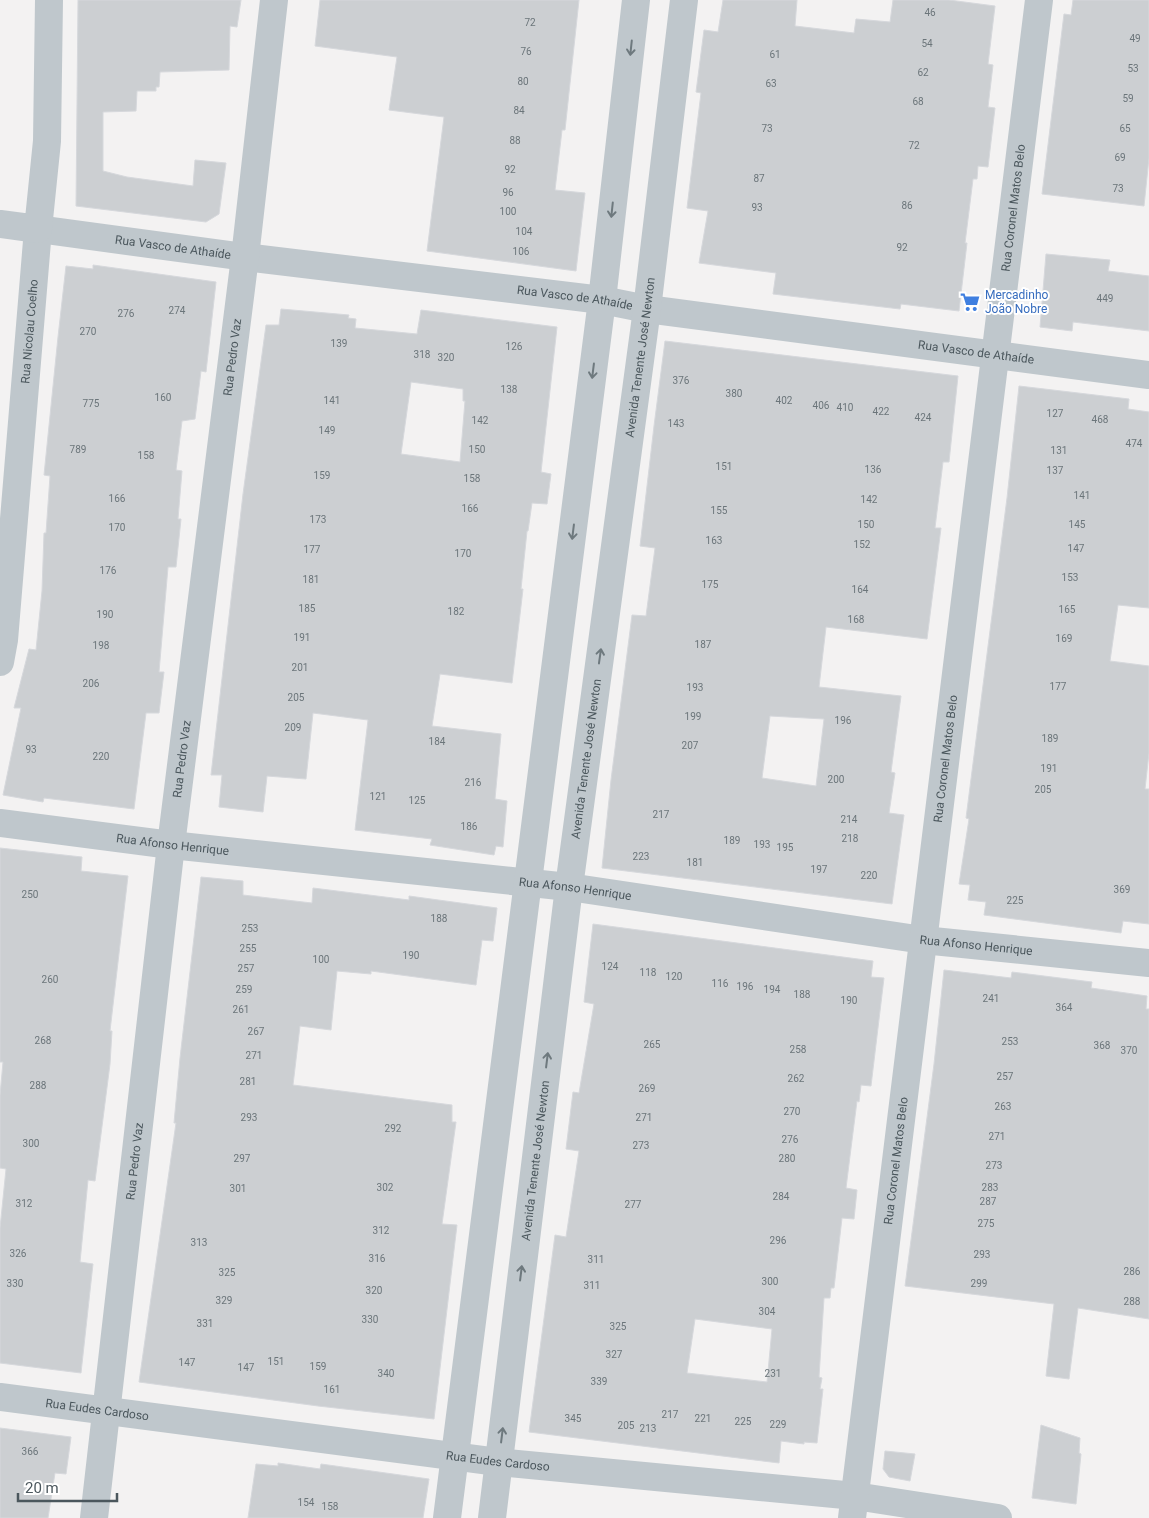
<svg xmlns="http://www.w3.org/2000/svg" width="1149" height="1518" viewBox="0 0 1149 1518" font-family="Roboto,sans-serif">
<rect width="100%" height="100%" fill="#f3f2f2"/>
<g fill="#cccfd2" stroke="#d6d8dc" fill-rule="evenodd">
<path d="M78,0H241L237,27L230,26L229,70L160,72L159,87H156V91H137L136,111L103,112V171L127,177L193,186L195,160L226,163L219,214L206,222L76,206Z"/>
<path d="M320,0H579L565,130H562L555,190L585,193L576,271L427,251L444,117L389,110L397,57L315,46Z"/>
<path d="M723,0H797L795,26L854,33L856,19L890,22L893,0H949L995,6L988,64L993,65L988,107L995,108L988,167L978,166L977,179H973L965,243H967L959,311L901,304L900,309L773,294L776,273L699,263L708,211L687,208L701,93L696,92L704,30L718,32Z"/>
<path d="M1073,0H1149V158L1144,206L1042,194L1064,14L1071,15Z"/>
<path d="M1046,254L1110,260L1108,271L1149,276V331L1073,322L1072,331L1040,327Z"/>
<path d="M93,265L216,282L206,372L201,371L195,419L182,421L176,470L182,471L178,519H181L176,567H168L159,672H164L159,713H146L134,809L44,798L43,802L3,795L21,708H14L29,649L36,650L42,591L44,533H46L50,476L44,475L58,337L66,266L93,269Z"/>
<path d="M281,309L349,315L348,318L356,319L355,328L417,334L421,310L557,327L541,472L551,474L547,504L532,503L528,531H527L521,589H523L512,683L440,674L432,726L501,734L495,799L507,801L503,847L496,846L494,855L430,845L432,839L355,830L368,720L313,713L306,779L267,776L263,812L219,807L222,775H211L243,494L266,325H279ZM411,382L463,389V401H465L460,462L401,454Z"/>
<path d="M665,341L958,376L949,462H943L935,528H941L927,639L826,627L819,687L901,696L891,772L895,773L889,813L904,815L892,904L602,868L611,780L632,615L646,616L655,548L640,546L654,426ZM770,716L824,719L816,786L762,778Z"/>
<path d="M1019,386L1129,399L1128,409L1149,412V608L1118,605L1110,661L1149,666V753L1145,789H1149V924L1123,921L1121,933L984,915L986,902L968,900L970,885L959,884L969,819L966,818L1007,498Z"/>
<path d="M0,848L82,857L81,871L128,876L110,1031H112L110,1064L95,1181L88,1180L80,1262L93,1264L81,1373L0,1363V1228L6,1169L0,1168V1095L3,1062H0Z"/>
<path d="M201,877L243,881V895L312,903L313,888L409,900V896L497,908L493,941L482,940L476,985L371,971V974L337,971L331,1030L300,1026L293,1085L452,1105V1122H456L442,1224L457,1225L434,1419L318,1406L139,1382L176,1123H174L180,1058Z"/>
<path d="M593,924L873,961L871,977L884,978L871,1086L861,1085L859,1102L857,1101L850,1156L846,1188L857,1190L854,1219L842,1218L834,1288H831L830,1298H824L819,1377L822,1378L820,1389H823L817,1443L804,1442V1444L781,1441L779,1463L529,1432L555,1235L566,1237L579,1151L566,1149L573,1092L579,1093L594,1004L584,1002ZM695,1319L772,1329L767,1382L687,1373Z"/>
<path d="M944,970L1011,978L1012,972L1092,982L1091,988L1147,996L1146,1009H1149V1319L1078,1308L1069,1379L1046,1376L1054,1304L905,1286L934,1064Z"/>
<path d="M1041,1425L1080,1438L1079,1453L1081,1454L1076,1504L1032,1498Z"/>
<path d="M0,1428L71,1437L66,1474L55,1473L48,1518H0Z"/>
<path d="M885,1451L915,1454L910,1481L889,1477L883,1469Z"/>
<path d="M278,1463L320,1469L321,1464L429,1479L423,1518H248L256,1464L278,1466Z"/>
</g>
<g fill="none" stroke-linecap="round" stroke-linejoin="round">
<g stroke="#bfc7cc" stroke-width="28">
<path id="s1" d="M0,662L4,640L38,229L245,257L602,300L647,309L1149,375"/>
<path id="s2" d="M0,823L171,845L569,887L923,940L1149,963"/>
<path id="s3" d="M0,1397L498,1462L855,1496L998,1518"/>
<path id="s4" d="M94,1518L171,845L245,257L274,0"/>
<path d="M447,1518L602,300L636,0"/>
<path id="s5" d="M492,1518L569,887L647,309L684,0"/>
<path id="s6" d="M852,1518L1039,0"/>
</g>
<path stroke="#bfc7cc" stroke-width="28" d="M0,224L38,229L47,141L49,0"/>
</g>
<defs><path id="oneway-shaft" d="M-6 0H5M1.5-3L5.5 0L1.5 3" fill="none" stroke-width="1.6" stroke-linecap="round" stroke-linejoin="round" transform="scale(1.25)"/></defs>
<g stroke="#6e797e">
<use href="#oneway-shaft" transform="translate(631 48) rotate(96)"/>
<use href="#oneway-shaft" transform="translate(612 210) rotate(96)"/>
<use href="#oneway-shaft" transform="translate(593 371) rotate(97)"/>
<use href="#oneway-shaft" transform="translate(573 532) rotate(97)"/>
<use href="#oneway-shaft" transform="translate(600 656) rotate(-82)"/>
<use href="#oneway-shaft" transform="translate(547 1060) rotate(-83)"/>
<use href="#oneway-shaft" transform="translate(521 1273) rotate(-83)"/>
<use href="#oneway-shaft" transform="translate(502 1435) rotate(-83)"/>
</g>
<defs>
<symbol id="supermarket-bare" viewBox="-9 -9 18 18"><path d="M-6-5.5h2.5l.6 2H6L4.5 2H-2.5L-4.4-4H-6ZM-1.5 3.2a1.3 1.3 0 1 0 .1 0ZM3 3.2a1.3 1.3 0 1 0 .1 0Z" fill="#3f7fe0" stroke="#fff" stroke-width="2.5" paint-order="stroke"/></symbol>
</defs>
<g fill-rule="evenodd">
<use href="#supermarket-bare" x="956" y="288" width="28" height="28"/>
</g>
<g text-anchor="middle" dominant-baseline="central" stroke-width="4" stroke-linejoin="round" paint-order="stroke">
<g font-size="10" fill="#6b757a">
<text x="930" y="12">46</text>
<text x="530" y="22">72</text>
<text x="1135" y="38">49</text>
<text x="927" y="43">54</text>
<text x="526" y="51">76</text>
<text x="775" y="54">61</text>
<text x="1133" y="68">53</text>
<text x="923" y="72">62</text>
<text x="523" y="81">80</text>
<text x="771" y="83">63</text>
<text x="1128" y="98">59</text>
<text x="918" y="101">68</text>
<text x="519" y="110">84</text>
<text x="767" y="128">73</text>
<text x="1125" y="128">65</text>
<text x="515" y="140">88</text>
<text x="914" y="145">72</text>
<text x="1120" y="157">69</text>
<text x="510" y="169">92</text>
<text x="759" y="178">87</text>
<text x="1118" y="188">73</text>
<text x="508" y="192">96</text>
<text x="907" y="205">86</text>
<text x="757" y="207">93</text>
<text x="508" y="211">100</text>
<text x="524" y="231">104</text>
<text x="902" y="247">92</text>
<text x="521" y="251">106</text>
<text x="1105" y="298">449</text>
<text x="177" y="310">274</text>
<text x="126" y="313">276</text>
<text x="88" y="331">270</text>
<text x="339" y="343">139</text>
<text x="514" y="346">126</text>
<text x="422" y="354">318</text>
<text x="446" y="357">320</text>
<text x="681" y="380">376</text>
<text x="509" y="389">138</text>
<text x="734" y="393">380</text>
<text x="163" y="397">160</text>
<text x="332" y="400">141</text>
<text x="784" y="400">402</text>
<text x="91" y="403">775</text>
<text x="821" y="405">406</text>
<text x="845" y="407">410</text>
<text x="881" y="411">422</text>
<text x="1055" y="413">127</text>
<text x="923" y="417">424</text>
<text x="1100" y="419">468</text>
<text x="480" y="420">142</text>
<text x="676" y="423">143</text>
<text x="327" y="430">149</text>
<text x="1134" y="443">474</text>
<text x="78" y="449">789</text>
<text x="477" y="449">150</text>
<text x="1059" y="450">131</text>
<text x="146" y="455">158</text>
<text x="724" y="466">151</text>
<text x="873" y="469">136</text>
<text x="1055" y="470">137</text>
<text x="322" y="475">159</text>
<text x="472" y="478">158</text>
<text x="1082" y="495">141</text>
<text x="117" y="498">166</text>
<text x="869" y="499">142</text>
<text x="470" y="508">166</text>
<text x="719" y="510">155</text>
<text x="318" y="519">173</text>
<text x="866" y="524">150</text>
<text x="1077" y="524">145</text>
<text x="117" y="527">170</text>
<text x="714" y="540">163</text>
<text x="862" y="544">152</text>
<text x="1076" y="548">147</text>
<text x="312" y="549">177</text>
<text x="463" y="553">170</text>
<text x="108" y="570">176</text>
<text x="1070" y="577">153</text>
<text x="311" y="579">181</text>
<text x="710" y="584">175</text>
<text x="860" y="589">164</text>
<text x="307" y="608">185</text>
<text x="1067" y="609">165</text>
<text x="456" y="611">182</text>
<text x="105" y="614">190</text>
<text x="856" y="619">168</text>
<text x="302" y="637">191</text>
<text x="1064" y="638">169</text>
<text x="703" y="644">187</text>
<text x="101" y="645">198</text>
<text x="300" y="667">201</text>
<text x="91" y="683">206</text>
<text x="1058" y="686">177</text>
<text x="695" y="687">193</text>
<text x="296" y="697">205</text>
<text x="693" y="716">199</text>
<text x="843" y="720">196</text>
<text x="293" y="727">209</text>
<text x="1050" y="738">189</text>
<text x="437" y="741">184</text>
<text x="690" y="745">207</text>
<text x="31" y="749">93</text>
<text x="101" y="756">220</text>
<text x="1049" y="768">191</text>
<text x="836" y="779">200</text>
<text x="473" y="782">216</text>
<text x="1043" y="789">205</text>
<text x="378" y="796">121</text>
<text x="417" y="800">125</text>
<text x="661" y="814">217</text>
<text x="849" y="819">214</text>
<text x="469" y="826">186</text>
<text x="850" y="838">218</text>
<text x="732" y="840">189</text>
<text x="762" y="844">193</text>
<text x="785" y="847">195</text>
<text x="641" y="856">223</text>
<text x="695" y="862">181</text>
<text x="819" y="869">197</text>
<text x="869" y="875">220</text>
<text x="1122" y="889">369</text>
<text x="30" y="894">250</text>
<text x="1015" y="900">225</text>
<text x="439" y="918">188</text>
<text x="250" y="928">253</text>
<text x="248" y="948">255</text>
<text x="411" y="955">190</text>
<text x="321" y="959">100</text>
<text x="610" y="966">124</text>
<text x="246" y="968">257</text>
<text x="648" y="972">118</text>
<text x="674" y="976">120</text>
<text x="50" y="979">260</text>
<text x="720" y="983">116</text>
<text x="745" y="986">196</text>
<text x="244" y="989">259</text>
<text x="772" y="989">194</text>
<text x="802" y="994">188</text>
<text x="991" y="998">241</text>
<text x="849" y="1000">190</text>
<text x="1064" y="1007">364</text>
<text x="241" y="1009">261</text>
<text x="256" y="1031">267</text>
<text x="43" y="1040">268</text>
<text x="1010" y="1041">253</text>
<text x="652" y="1044">265</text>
<text x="1102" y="1045">368</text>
<text x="798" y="1049">258</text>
<text x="1129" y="1050">370</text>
<text x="254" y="1055">271</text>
<text x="1005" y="1076">257</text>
<text x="796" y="1078">262</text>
<text x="248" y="1081">281</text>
<text x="38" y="1085">288</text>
<text x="647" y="1088">269</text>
<text x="1003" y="1106">263</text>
<text x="792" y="1111">270</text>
<text x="249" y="1117">293</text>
<text x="644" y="1117">271</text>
<text x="393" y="1128">292</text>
<text x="997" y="1136">271</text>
<text x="790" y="1139">276</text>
<text x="31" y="1143">300</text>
<text x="641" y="1145">273</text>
<text x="242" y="1158">297</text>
<text x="787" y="1158">280</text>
<text x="994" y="1165">273</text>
<text x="385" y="1187">302</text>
<text x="990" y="1187">283</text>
<text x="238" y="1188">301</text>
<text x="781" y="1196">284</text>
<text x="988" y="1201">287</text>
<text x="24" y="1203">312</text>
<text x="633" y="1204">277</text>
<text x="986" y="1223">275</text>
<text x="381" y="1230">312</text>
<text x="778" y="1240">296</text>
<text x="199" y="1242">313</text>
<text x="18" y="1253">326</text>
<text x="982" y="1254">293</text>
<text x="377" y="1258">316</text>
<text x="596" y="1259">311</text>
<text x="1132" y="1271">286</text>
<text x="227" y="1272">325</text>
<text x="770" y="1281">300</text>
<text x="15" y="1283">330</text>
<text x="979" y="1283">299</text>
<text x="592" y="1285">311</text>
<text x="374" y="1290">320</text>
<text x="224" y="1300">329</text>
<text x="1132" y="1301">288</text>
<text x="767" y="1311">304</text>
<text x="370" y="1319">330</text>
<text x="205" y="1323">331</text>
<text x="618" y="1326">325</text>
<text x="614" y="1354">327</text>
<text x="276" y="1361">151</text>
<text x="187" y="1362">147</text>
<text x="318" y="1366">159</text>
<text x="246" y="1367">147</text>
<text x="386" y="1373">340</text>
<text x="773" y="1373">231</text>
<text x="599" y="1381">339</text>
<text x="332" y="1389">161</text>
<text x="670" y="1414">217</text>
<text x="573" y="1418">345</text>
<text x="703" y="1418">221</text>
<text x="743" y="1421">225</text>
<text x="778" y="1424">229</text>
<text x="626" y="1425">205</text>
<text x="648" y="1428">213</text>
<text x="30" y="1451">366</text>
<text x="306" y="1502">154</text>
<text x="330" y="1506">158</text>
</g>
<g font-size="12" fill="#4b575d" stroke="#fff">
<text stroke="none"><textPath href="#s6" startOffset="1320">Rua Coronel Matos Belo</textPath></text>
<text stroke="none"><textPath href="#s1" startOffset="571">Rua Vasco de Athaíde</textPath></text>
<text stroke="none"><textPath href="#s1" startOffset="976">Rua Vasco de Athaíde</textPath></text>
<text stroke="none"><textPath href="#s1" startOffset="332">Rua Nicolau Coelho</textPath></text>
<text stroke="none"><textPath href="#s1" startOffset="1381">Rua Vasco de Athaíde</textPath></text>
<text stroke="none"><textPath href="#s4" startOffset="1169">Rua Pedro Vaz</textPath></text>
<text stroke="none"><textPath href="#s5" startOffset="1170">Avenida Tenente José Newton</textPath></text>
<text stroke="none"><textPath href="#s4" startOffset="764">Rua Pedro Vaz</textPath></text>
<text stroke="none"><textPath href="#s5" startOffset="765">Avenida Tenente José Newton</textPath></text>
<text stroke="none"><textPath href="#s6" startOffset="765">Rua Coronel Matos Belo</textPath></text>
<text stroke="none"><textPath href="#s2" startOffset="174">Rua Afonso Henrique</textPath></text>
<text stroke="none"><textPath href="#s2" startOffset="579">Rua Afonso Henrique</textPath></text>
<text stroke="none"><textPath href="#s2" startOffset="984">Rua Afonso Henrique</textPath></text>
<text stroke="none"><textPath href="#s4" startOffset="359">Rua Pedro Vaz</textPath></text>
<text stroke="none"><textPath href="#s5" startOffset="360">Avenida Tenente José Newton</textPath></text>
<text stroke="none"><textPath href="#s6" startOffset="360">Rua Coronel Matos Belo</textPath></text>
<text stroke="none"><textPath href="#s3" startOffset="98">Rua Eudes Cardoso</textPath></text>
<text stroke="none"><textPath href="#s3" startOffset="502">Rua Eudes Cardoso</textPath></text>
</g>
<g font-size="12" fill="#366cbe" stroke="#fff" text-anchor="start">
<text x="985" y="295">Mercadinho<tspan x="985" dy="14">João Nobre</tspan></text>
</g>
</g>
<path d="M18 1493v8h99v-8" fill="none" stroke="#4b575d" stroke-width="2.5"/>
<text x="25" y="1493" font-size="15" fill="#4b575d" stroke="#ffffff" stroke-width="4" paint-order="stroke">20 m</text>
</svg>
